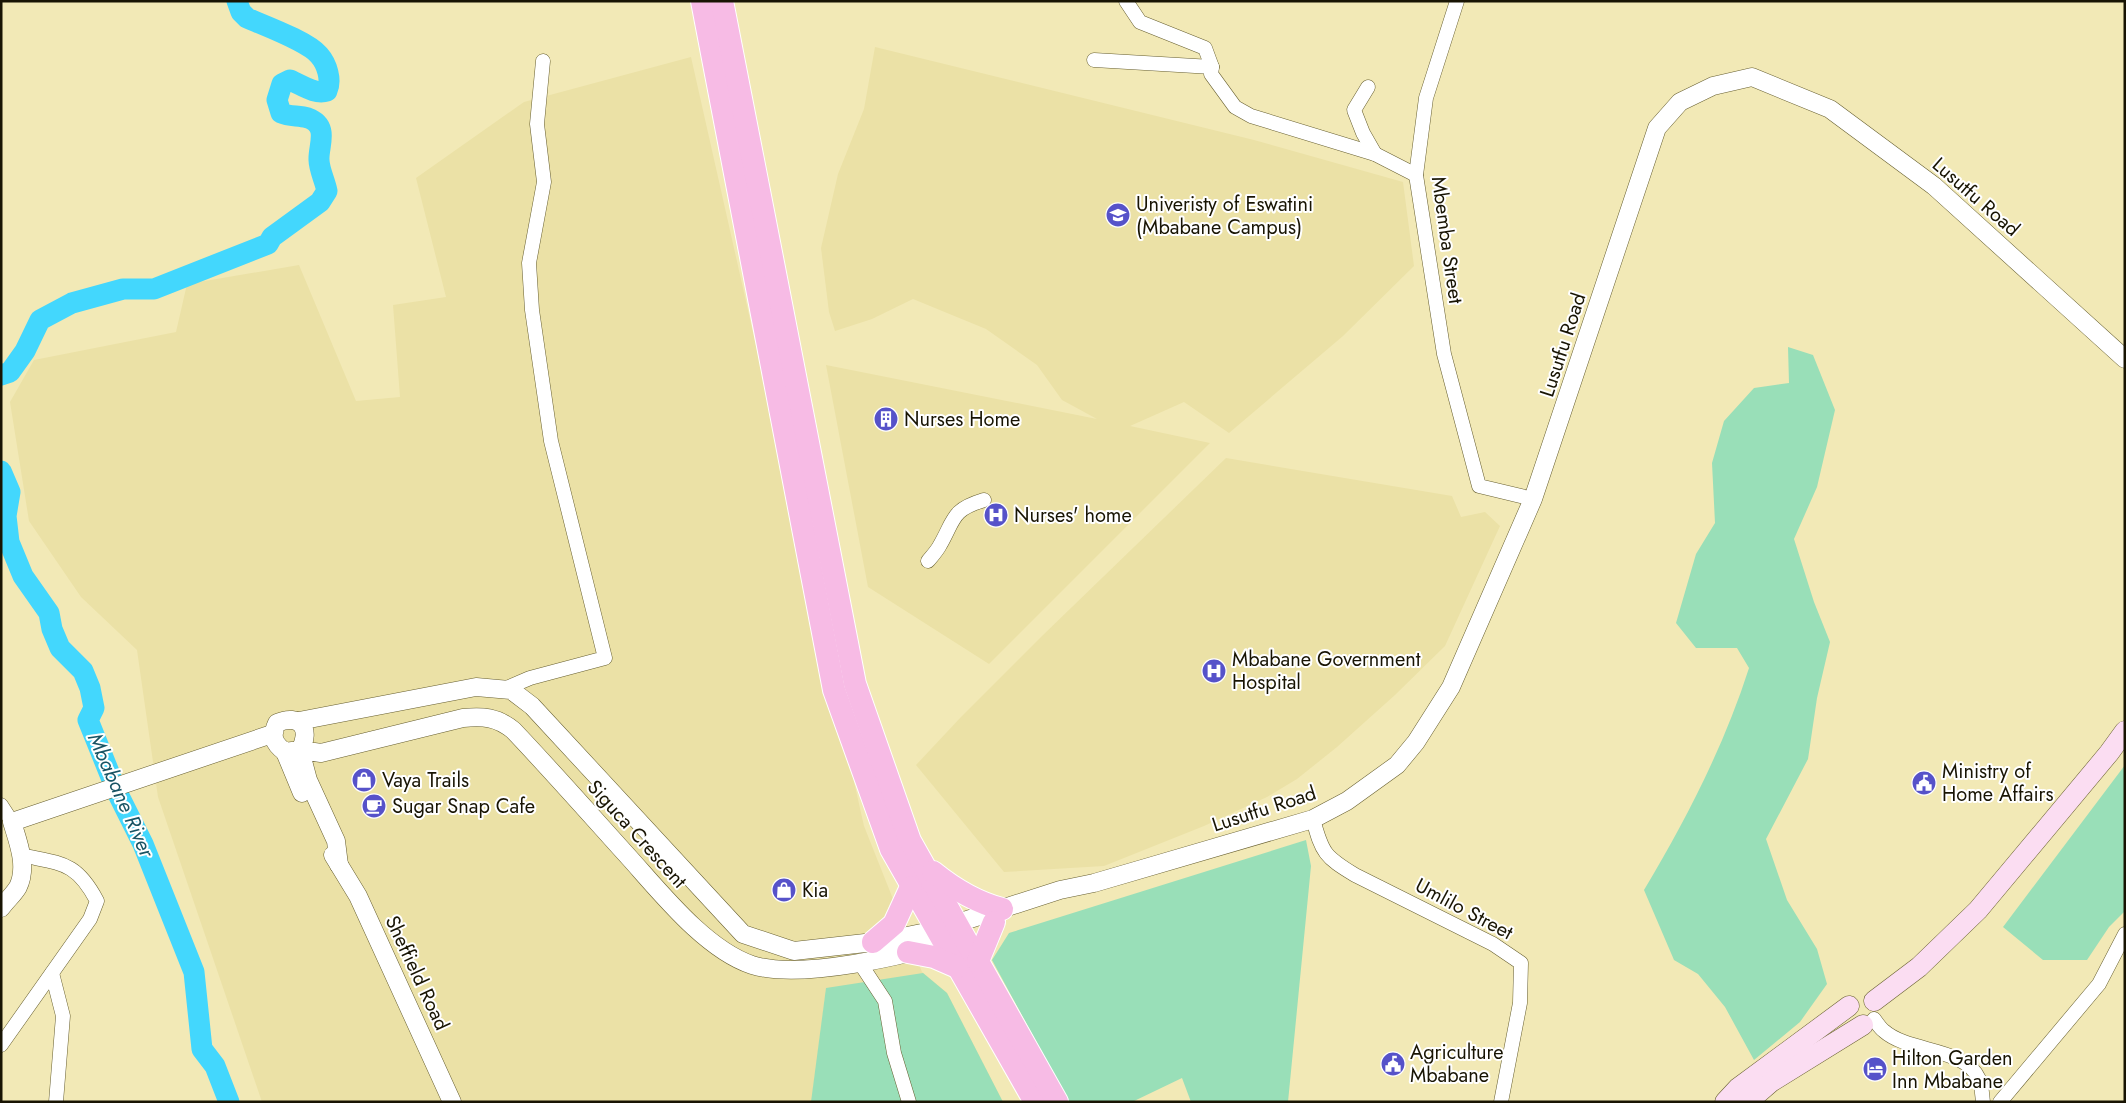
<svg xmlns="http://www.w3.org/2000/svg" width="2126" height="1103" viewBox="0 0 2126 1103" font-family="Jost,sans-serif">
<rect width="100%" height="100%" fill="#f2e9b6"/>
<g fill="#ebe1a6">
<path d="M875,47L1254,140L1403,182L1414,266L1343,336L1229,433L1184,402L1130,426L1210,443L989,664L868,587L826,365L1097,419L1062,400L1037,365L986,329L913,299L872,319L835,331L829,312L821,248L838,174L864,109Z"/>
<path d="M691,57L864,826L922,972L947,993L1003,1102H262L158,797L137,650L81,597L29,521L10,402L34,360L176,332L187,284L299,265L356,401L400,397L393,305L446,297L416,178L524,102Z"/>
<path d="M1226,458L1452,496L1461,517L1485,512L1500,526L1445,646L1395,695L1337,747L1297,779L1267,797L1204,826L1104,866L1004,872L916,765L961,717L1042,636Z"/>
</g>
<g fill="#99dfb8">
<path d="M1788,347L1813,355L1835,410L1817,487L1794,539L1814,602L1830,642L1817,698L1808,759L1766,839L1787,900L1817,949L1827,984L1800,1022L1754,1060L1725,1007L1698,974L1674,960L1644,890C1686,820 1724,746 1749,668L1737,648H1696L1676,623L1696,554L1715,523L1712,463L1724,421L1754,388L1789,383Z"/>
<path d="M2125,765V911L2109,927L2087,960H2043L2003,927Z"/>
<path d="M1306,840L1311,866L1288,1102H1191L1182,1078L1132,1102H1069L992,960L1009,933Z"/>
<path d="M923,973L947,993L1003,1102H811L826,988Z"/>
</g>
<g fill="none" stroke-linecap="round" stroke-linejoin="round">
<g stroke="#43d7fd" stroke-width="21">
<path d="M1,375L10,372L25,351L40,320L72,303L123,289H154L268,244L272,237L320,202L327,191C325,181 319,169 319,160C318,146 330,126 308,118C299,115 290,117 281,113L277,100L282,84L290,80C302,85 315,95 327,91C332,80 327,64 319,55C307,41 265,26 247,18L241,12L237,1"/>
<path d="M1,471L10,492L6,516L9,542L23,576L49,613L52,629L60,648L83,671L90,688L94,708L88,720L117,792L143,844L194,972L202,1049L215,1066L229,1102"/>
</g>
<defs>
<g id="minor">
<path d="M1126,1L1140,22L1205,48L1212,67L1211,74L1235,107L1251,116L1375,154L1416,175"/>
<path d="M1457,1L1426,98L1416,175L1444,354L1479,486L1533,499"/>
<path d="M1094,60L1212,67"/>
<path d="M1368,87L1354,110L1363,133L1375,154"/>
<path d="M928,561C932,556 937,551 940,545C955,519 951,510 984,500"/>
<path d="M502,690L530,678L605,658L551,441L532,310L529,263L544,182L537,124L543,61"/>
<path d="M1,805L12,822"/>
<path d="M1313,819C1322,853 1325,857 1355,875L1493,944L1521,963L1520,1003L1501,1102"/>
<path d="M860,963L885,1001L894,1053L909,1102"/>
<path d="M52,973L63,1016L56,1102"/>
<path d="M1874,1019C1877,1023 1880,1028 1884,1031C1909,1053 1965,1047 1979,1079C1982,1085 1982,1095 1983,1102"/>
<path d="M1,1045L90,919L97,901C76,861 61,864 21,855"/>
<path d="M2000,1102L2099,984L2125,934"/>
</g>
<g id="tertiary">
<path d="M299,721L476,687L511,690L532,706L743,934L794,951L883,941L936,930L1060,890L1094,883L1313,819L1347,801L1397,765L1416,742L1451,687L1533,499L1657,128L1680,102L1713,86L1752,77L1830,109L1934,186L2125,359"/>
<path d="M285,752L302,793"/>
<path d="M333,855L358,896L452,1102"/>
<path d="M339,865L336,841L308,780L300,750C312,729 300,713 277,723C271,736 273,743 285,752L300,750L321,753L463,718C483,716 497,717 513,730C551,770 588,812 625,853C658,889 704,949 752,965C799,980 909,956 956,938"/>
<path d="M1,908C6,901 14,894 18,887C28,866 18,842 12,822L272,734"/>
</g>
<g id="secondary">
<path d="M1874,1001L1919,967L1978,910L2109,753L2125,731"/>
<path d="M1725,1102L1738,1088L1849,1006"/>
<path d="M1748,1102L1771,1082L1863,1025"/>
</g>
<g id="primary">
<path d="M702,1L834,690L891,849L1035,1102"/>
<path d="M722,1L855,684L910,841L1057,1102"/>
<path d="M933,872C954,889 975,902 1002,909"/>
<path d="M873,942L894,924L911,887"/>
<path d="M908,952L934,957L957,967"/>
<path d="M978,961L994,922"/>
</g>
</defs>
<use href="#minor" stroke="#675f30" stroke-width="15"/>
<use href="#tertiary" stroke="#675f30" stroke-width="19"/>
<use href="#secondary" stroke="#675f30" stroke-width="21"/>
<use href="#primary" stroke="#fff" stroke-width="24"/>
<use href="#minor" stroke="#fff" stroke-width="14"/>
<use href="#tertiary" stroke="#fff" stroke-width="18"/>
<use href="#secondary" stroke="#fbddf2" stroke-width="20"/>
<use href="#primary" stroke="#f7bbe5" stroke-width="22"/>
</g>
<defs>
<symbol id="university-disc" viewBox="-11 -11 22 22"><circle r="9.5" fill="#5652c9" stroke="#fff"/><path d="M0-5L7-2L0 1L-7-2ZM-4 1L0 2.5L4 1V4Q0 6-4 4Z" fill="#fff"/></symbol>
<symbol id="building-disc" viewBox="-11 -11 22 22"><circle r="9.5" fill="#5652c9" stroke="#fff"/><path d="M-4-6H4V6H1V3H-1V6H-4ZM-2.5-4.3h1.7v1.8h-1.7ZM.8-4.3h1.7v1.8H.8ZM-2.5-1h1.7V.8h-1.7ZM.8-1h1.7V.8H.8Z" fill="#fff"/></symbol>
<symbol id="hospital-disc" viewBox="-11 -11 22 22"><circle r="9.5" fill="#5652c9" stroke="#fff"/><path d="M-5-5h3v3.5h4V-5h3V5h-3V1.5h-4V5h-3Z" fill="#fff"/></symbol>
<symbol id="shop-disc" viewBox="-11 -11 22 22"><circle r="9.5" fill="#5652c9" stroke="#fff"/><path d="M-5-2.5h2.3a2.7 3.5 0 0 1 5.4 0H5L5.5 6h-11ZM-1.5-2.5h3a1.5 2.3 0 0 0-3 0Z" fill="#fff"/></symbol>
<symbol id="civic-disc" viewBox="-11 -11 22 22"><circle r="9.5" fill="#5652c9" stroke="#fff"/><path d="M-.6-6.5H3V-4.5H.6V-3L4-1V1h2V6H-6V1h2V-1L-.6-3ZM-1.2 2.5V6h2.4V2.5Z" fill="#fff"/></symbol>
<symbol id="cafe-disc" viewBox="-11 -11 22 22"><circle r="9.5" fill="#5652c9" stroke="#fff"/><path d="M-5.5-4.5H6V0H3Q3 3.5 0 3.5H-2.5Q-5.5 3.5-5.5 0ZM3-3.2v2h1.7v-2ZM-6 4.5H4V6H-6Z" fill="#fff"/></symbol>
<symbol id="hotel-disc" viewBox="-11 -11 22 22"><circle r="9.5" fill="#5652c9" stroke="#fff"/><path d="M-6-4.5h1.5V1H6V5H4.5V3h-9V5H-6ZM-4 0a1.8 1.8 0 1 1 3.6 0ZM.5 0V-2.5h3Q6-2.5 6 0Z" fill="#fff"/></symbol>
</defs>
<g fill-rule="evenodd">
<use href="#university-disc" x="1104" y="201" width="28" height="28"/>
<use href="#building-disc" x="872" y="405" width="28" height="28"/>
<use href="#hospital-disc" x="982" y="501" width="28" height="28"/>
<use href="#hospital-disc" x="1200" y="657" width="28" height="28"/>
<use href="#shop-disc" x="350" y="766" width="28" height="28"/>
<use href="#civic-disc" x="1910" y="769" width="28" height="28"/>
<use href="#cafe-disc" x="360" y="792" width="28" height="28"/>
<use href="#shop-disc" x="770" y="876" width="28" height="28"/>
<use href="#civic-disc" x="1379" y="1050" width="28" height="28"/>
<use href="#hotel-disc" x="1861" y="1055" width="28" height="28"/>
</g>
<g text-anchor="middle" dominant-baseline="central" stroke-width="4" stroke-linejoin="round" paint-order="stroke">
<g font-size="20" fill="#181403" stroke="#fff">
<text transform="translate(1976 197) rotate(41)">Lusutfu Road</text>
<text transform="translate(1447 240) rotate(82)">Mbemba Street</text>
<text transform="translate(1563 345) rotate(-72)">Lusutfu Road</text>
<text transform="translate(1264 809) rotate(-18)">Lusutfu Road</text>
<text transform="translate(637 834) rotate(48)">Siguca Crescent</text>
<text transform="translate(1464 909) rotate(28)">Umlilo Street</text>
<text transform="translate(417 973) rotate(65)">Sheffield Road</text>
</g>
<g font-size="20" fill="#181403" stroke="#fff" text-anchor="start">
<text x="1136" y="204">Univeristy of Eswatini<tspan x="1136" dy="23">(Mbabane Campus)</tspan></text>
<text x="904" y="419">Nurses Home</text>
<text x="1014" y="515">Nurses' home</text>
<text x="1232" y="659">Mbabane Government<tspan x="1232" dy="23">Hospital</tspan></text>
<text x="1942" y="771">Ministry of<tspan x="1942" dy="23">Home Affairs</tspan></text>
<text x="382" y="780">Vaya Trails</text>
<text x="392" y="806">Sugar Snap Cafe</text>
<text x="802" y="890">Kia</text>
<text x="1410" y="1052">Agriculture<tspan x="1410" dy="23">Mbabane</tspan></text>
<text x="1892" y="1058">Hilton Garden<tspan x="1892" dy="23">Inn Mbabane</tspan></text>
</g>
<g font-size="21" font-style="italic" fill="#195464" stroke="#fff">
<text transform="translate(121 795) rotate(66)">Mbabane River</text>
</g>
</g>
<rect width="2126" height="1103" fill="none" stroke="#181403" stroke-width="5"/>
</svg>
